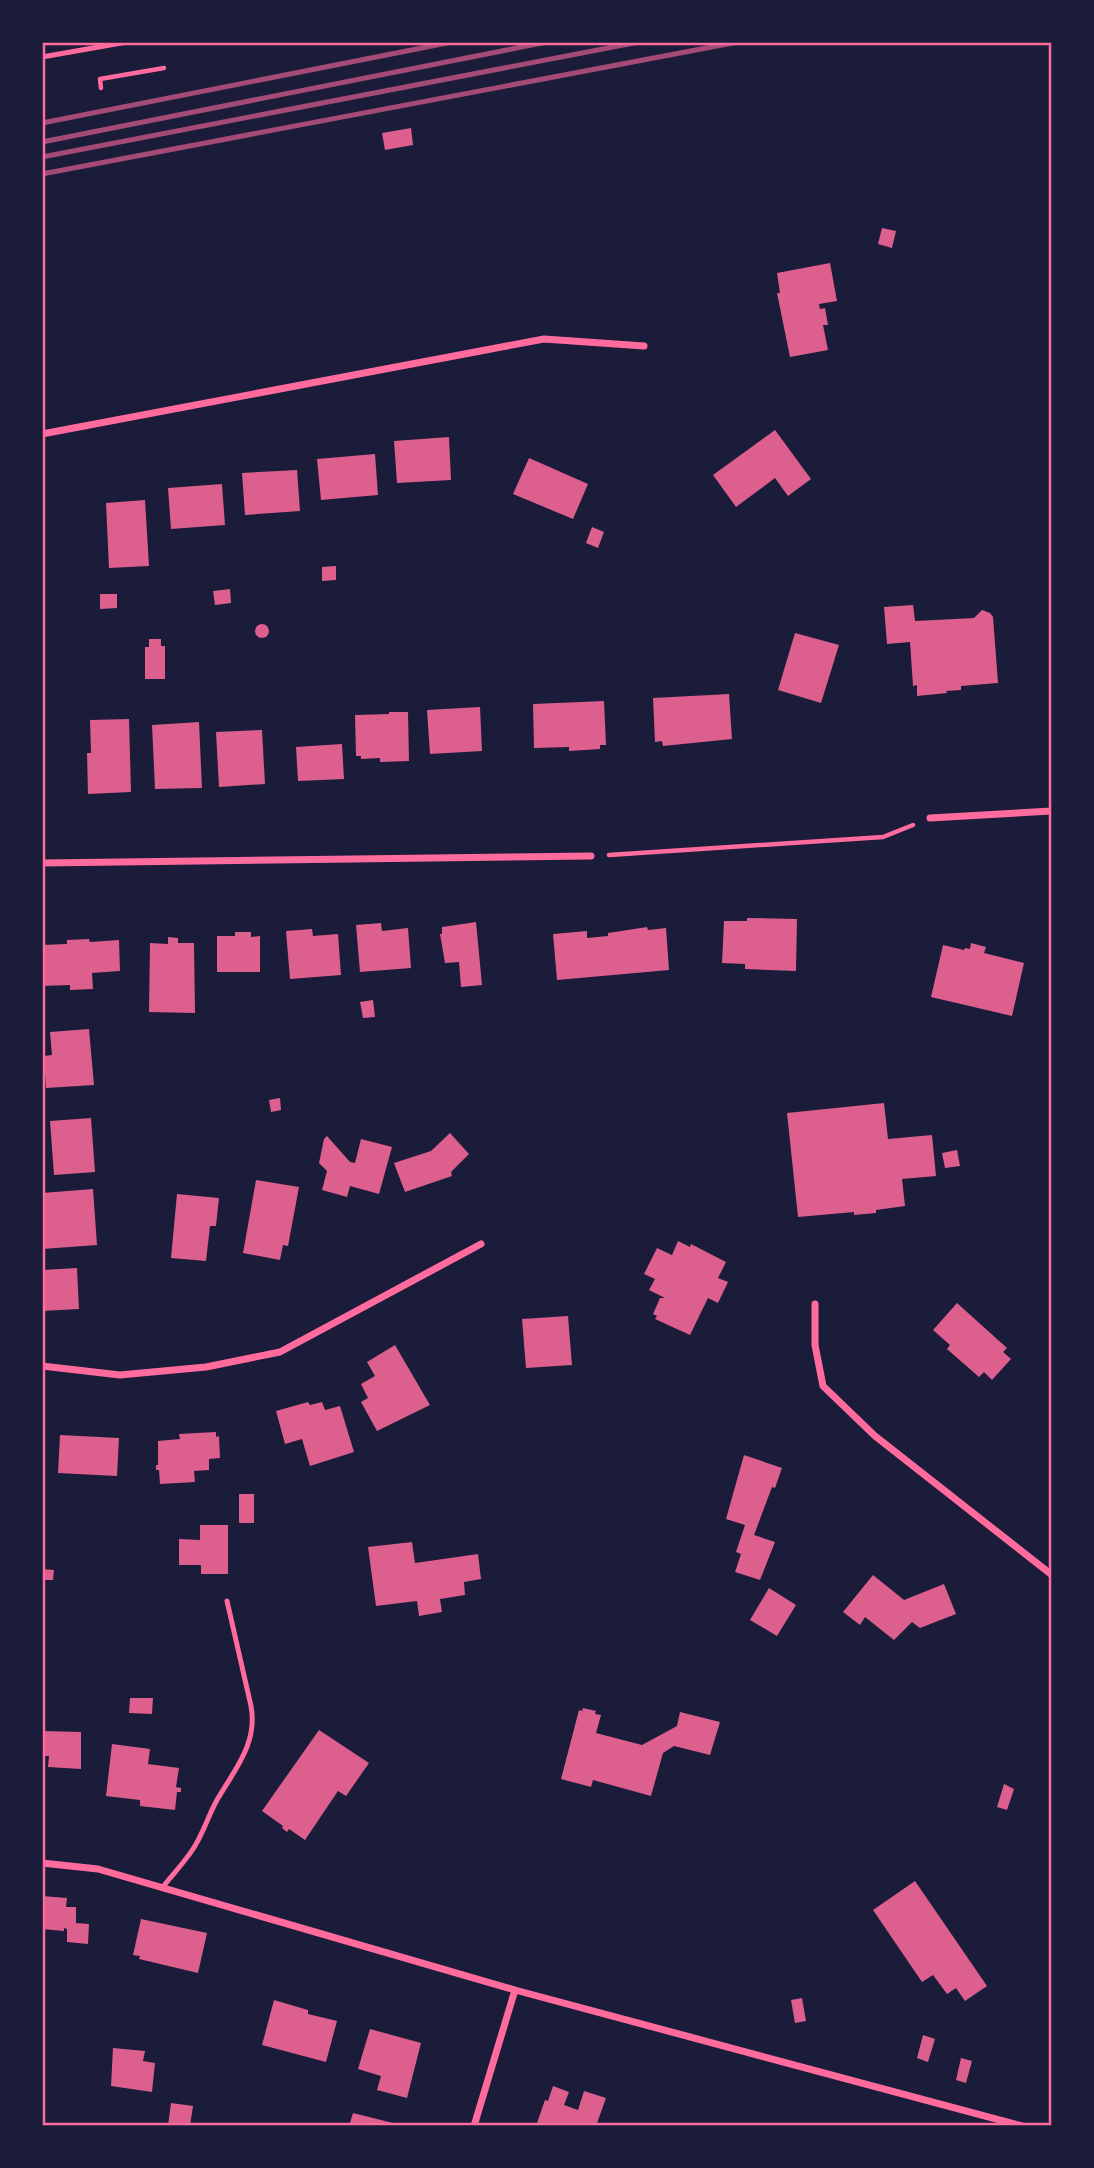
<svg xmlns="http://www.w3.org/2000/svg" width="1094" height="2168" viewBox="0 0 1094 2168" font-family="'Asap Condensed',sans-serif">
<rect width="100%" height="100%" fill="#1b1b3a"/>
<g fill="#dd5f8e">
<path d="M411,128L413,145L385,150L382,133Z"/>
<path d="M882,228L896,231L892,248L878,244Z"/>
<path d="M830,263L837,301L819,304L820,309L825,308L828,325H823L828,350L790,357L777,293H780L777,273Z"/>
<path d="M775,430L811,479L788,496L775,478L736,507L713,475Z"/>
<path d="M449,437L451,480L397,483L394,441Z"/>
<path d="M375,454L378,495L321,500L317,459Z"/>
<path d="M529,458L588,484L573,519L513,494Z"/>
<path d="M297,470L300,511L245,515L242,473Z"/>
<path d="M222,484L225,525L171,529L168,488Z"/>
<path d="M145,500L149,566L109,568L106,503Z"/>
<path d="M592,527L604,532L598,548L586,543Z"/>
<path d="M336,566V580L322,581V567Z"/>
<path d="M230,589L231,603L215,605L213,591Z"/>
<path d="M100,594H117V608L100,609Z"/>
<path d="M913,605L915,621L974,618L982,610L990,613L993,617L998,683L961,686V690L946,691L947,693L917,696V685L913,686L910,642L887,644L884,607Z"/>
<circle cx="262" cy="631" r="7"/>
<path d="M795,633L839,645L821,703L778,690Z"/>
<path d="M149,639H161V646H165V679H145V647H149Z"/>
<path d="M729,694L732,739L663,746L662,741L655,742L653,698Z"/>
<path d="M604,701L606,745H600V749L569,751V747L534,748L533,704Z"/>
<path d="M480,707L482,751L430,754L427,710Z"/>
<path d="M389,712H408L409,761L380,762V758L361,759V756H356L355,715L389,714Z"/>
<path d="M129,719L131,792L88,794L87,753H91L90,720Z"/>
<path d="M199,722L202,788L155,789L152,725Z"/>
<path d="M262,730L265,784L219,787L216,732Z"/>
<path d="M342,744L344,779L298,781L296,747Z"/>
<path d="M747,918L797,919L796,971L745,969V964L722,963L724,921H747Z"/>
<path d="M476,922L482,985L461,987L459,962L445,963L440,934H442V927Z"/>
<path d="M381,923L382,931L408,928L411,968L360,972L356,925Z"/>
<path d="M647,927L648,930L666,928L669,970L557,980L553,934L587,931V938L608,936V933Z"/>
<path d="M312,929L313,936L338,934L341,975L290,979L286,931Z"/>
<path d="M235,932H251V937L260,936V972H217V936H235Z"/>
<path d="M168,937L178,938V943H194L195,1013L149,1012L150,943L168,944Z"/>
<path d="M89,939L90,942L119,940L120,971L92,973L93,989L70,990V985L42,986V945L67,944V940Z"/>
<path d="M971,943L986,947L984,953L1024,963L1012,1016L931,997L943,945L964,950L965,948L970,949Z"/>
<path d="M373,1000L375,1017L363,1018L360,1002Z"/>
<path d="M89,1029L94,1085L46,1088L44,1056L52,1055L50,1032Z"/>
<path d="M280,1098L281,1110L271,1112L269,1100Z"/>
<path d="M884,1103L888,1139L932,1135L936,1176L902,1179L905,1206L876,1210V1213L854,1215V1212L798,1217L787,1113Z"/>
<path d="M91,1118L95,1172L54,1175L50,1121Z"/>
<path d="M450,1133L469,1154L451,1172L452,1176L405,1192L394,1163L431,1151Z"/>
<path d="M327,1136L350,1162L355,1163L361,1139L392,1147L379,1194L350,1186L347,1197L322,1190L327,1171L319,1163L324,1139Z"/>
<path d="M957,1150L960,1166L945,1168L942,1153Z"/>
<path d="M256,1180L299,1187L288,1246L283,1245L280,1260L243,1253Z"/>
<path d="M93,1189L97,1245L42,1249V1193Z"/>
<path d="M177,1194L219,1198L216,1226H210L206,1261L171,1258Z"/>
<path d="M678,1241L690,1247L691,1244L726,1262L718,1278L728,1282L718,1303L708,1298L690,1335L655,1319L657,1316L653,1314L660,1298H665L649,1290L655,1279L644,1274L657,1248L672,1255Z"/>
<path d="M77,1268L79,1309L42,1311V1270Z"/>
<path d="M957,1303L1007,1348L1003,1352L1011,1359L992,1380L984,1372L979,1377L947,1349L950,1345L933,1330Z"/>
<path d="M568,1316L572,1365L526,1368L522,1319Z"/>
<path d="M395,1345L430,1405L377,1431L361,1402L368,1398L361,1384L375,1376L367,1362Z"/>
<path d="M308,1402L310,1405L322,1402L325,1410L340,1406L354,1452L310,1466L302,1439L285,1444L276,1411Z"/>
<path d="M216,1432V1437L219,1436L220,1458L209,1459V1470L194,1471L195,1482L160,1484L159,1470H156V1465H158V1441L180,1439L179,1434Z"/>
<path d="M60,1435L119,1438L117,1476L58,1473Z"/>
<path d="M744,1455L782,1468L775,1488L772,1487L754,1535L775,1542L760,1580L735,1572L741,1554L736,1552L745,1525L726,1519Z"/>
<rect x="239" y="1494" width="15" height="29"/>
<path d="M200,1525H228V1574H201V1565H179V1539L200,1540Z"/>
<path d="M412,1542L415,1563L478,1554L481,1579L464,1582L465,1595L440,1599L442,1612L419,1616L417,1601L376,1606L368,1547Z"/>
<path d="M42,1569L54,1570L53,1580H42Z"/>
<path d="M873,1575L904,1600L944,1584L956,1614L920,1628L912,1622L894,1640L865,1617L860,1625L843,1612Z"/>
<path d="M769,1588L796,1605L777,1636L750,1620Z"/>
<path d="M130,1698H153L152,1714L129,1713Z"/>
<path d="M583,1708L596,1711L595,1714L601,1715L596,1733L642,1745L677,1726L680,1712L720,1722L710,1755L674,1746L663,1753L651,1796L593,1780L591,1787L561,1779L579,1710L582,1711Z"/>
<path d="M319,1730L369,1763L346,1796L338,1791L305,1840L289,1829L287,1832L282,1828L283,1826L262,1811Z"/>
<path d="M42,1731L81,1732V1769L48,1767L49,1756H42Z"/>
<path d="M112,1744L150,1749L148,1764L179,1768L176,1787L181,1788V1792H177L175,1810L140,1806V1800L106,1796Z"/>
<path d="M1004,1784L1014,1789L1007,1810L997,1807Z"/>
<path d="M915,1881L987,1986L965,2001L956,1988L947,1994L933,1975L922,1982L873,1910Z"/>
<path d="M42,1896L67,1898L66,1907H76V1923L89,1924L88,1944L67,1942V1929L64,1928V1931L42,1929Z"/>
<path d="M141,1919L207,1933L198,1973L139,1959L140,1956L133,1955Z"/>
<path d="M802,1998L806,2021L795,2023L791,2000Z"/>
<path d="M274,2000L308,2010V2014L337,2021L326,2062L262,2045Z"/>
<path d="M370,2029L421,2043L407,2098L377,2090L381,2076L358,2069Z"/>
<path d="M923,2035L935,2039L928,2062L917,2058Z"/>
<path d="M113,2048L145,2051L143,2061L155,2063L152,2092L111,2086Z"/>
<path d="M961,2058L972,2061L966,2083L956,2080Z"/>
<path d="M553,2086L569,2092L564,2105L578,2110L584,2091L606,2098L596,2126H536L545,2100L548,2101Z"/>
<path d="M171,2103L193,2106L190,2126H168Z"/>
<path d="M353,2113L393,2123V2126H349Z"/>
</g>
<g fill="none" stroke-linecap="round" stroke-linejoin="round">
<g stroke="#ff6b9d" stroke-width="4.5">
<path d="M101,88L100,79L164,68"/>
<path d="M609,855L883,837L913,825"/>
</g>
<g stroke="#ff6b9d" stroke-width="5">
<path d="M42,57L127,42"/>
<path d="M162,1888C172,1875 184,1863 193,1849C203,1834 208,1816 217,1800C235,1769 258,1743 251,1706L227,1601"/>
</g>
<g stroke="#ff6b9d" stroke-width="7">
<path d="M42,434L544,339L644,346"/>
<path d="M930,818L1052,811"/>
<path d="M42,863L591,856"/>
<path d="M815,1304V1345L823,1386L875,1436L1052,1575"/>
<path d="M42,1366L120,1375L206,1367L280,1352L481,1244"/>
<path d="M42,1863L98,1869L515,1990L1022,2126"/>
<path d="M474,2126L515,1990"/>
</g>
<g stroke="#a44b75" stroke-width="5">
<path d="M42,123L452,42"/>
<path d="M42,142L547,42"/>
<path d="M42,157L639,42"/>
<path d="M42,174L738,42"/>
</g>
</g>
<rect width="1094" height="2168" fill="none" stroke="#1b1b3a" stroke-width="88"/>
<rect x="44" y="44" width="1006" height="2080" fill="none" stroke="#ff6b9d" stroke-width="2.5"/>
</svg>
